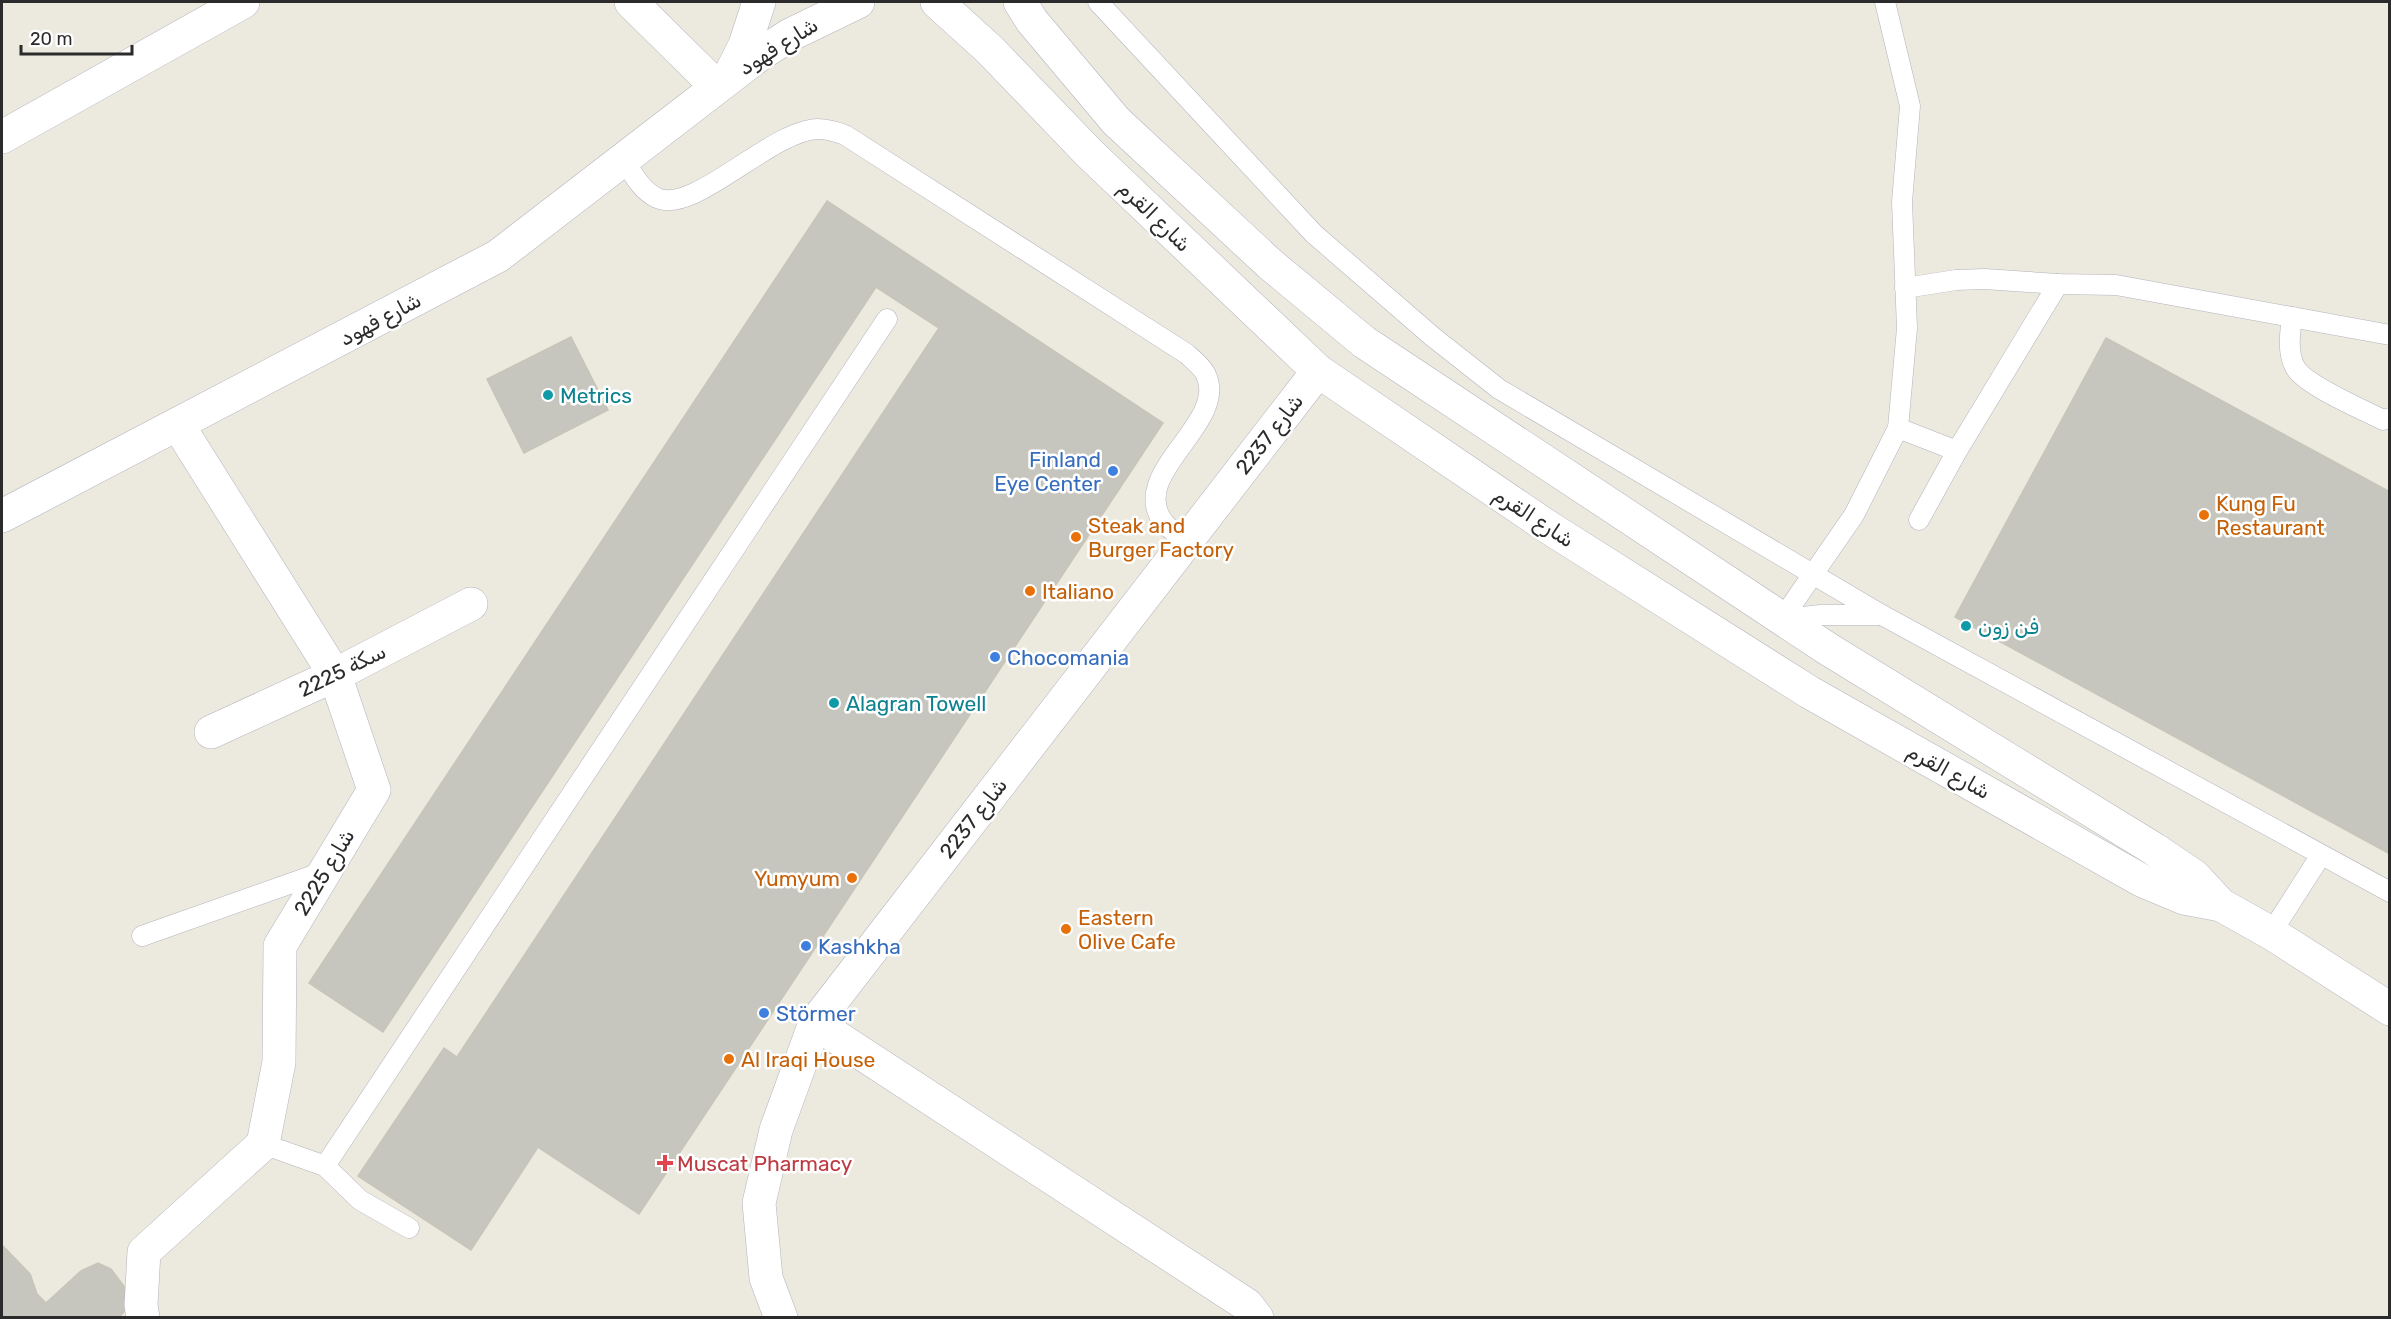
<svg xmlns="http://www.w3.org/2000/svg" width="2391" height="1319" viewBox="0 0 2391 1319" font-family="Rubik,'Noto Sans Arabic',sans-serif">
<rect width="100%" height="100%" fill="#ece9df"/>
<g fill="#c7c6be" stroke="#c7c5b9" stroke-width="1.5">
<path d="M827,201L1163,423L639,1214L538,1147L471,1250L358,1176L444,1048L457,1057L939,328L876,287L383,1032L309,983Z"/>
<path d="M571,337L608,410L524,453L487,379Z"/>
<path d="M2106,338L2390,492V854L1955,617Z"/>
<path d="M2,1245L30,1274L37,1294L46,1303L81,1271L98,1263L111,1269L135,1301L118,1318H2Z"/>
</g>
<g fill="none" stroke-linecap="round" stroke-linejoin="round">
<defs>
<g id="service">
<path d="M1098,2L1314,234L1433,337L1499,389L1882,615L2390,892"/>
<path d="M624,160C633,174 641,190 657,198C694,215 771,130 818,129C828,129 837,132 845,135L1187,354C1193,360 1203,367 1206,375C1229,424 1124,475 1165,524C1171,530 1179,536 1186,542"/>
<path d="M1905,288L1956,280L1985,279L2058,284L2116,285L2390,335"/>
<path d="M2292,317C2290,333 2287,352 2295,367C2304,385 2364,410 2383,420L2390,418"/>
<path d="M1898,428L1957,451L2058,284"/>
<path d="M1919,520L1957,451"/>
<path d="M1782,619L1854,515L1898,428L1907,328L1902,202L1910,106L1885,2"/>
<path d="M1784,619L1821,615H1882"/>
<path d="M2271,933L2321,855"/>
<path d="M142,936L323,872"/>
<path d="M263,1144L325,1166L360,1200L409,1228"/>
<path d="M325,1166L887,319"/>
</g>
<g id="minor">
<path d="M631,2L717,87"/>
<path d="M2,137L243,2"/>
<path d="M211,732L335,675L471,604"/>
<path d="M815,1023L1247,1305L1257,1318"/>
<path d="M143,1318L141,1305L144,1252L263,1144L279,1062L280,946L374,790L335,675L178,425"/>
<path d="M781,1318L766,1278L759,1203L776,1130L815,1023L1318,371"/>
</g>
<g id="tertiary">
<path d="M730,75L745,45L759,2"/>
<path d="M2,516L498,256L759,55L790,35L858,2"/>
</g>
<g id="secondary">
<path d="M937,2L990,50L1089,153L1318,371L1548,527L1809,692L2141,880L2184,898L2221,905"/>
<path d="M1020,2L1032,21L1116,121L1270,264L1364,342L1828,649L2154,849L2194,876L2221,905L2271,933L2390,1009"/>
</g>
</defs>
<use href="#service" stroke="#b3b3bd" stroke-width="21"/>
<use href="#minor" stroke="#b3b3bd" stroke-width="34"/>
<use href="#tertiary" stroke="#b3b3bd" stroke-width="34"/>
<use href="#secondary" stroke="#b3b3bd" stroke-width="34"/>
<use href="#service" stroke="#fff" stroke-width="20"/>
<use href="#minor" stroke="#fff" stroke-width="33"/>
<use href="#tertiary" stroke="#fff" stroke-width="33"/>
<use href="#secondary" stroke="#fff" stroke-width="33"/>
</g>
<g fill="#0f9aa8" stroke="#fff" stroke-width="2">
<circle cx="548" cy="395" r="6"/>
<circle cx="1966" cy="626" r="6"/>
<circle cx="834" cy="703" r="6"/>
</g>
<g fill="#3f7fe0" stroke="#fff" stroke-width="2">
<circle cx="1113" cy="471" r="6"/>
<circle cx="995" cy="657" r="6"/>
<circle cx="806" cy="946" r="6"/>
<circle cx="764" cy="1013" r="6"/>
</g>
<g fill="#e8710a" stroke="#fff" stroke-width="2">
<circle cx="2204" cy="515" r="6"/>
<circle cx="1076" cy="537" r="6"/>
<circle cx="1030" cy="591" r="6"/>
<circle cx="852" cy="878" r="6"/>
<circle cx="1066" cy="929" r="6"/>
<circle cx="729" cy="1059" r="6"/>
</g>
<path fill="#e0444e" stroke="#fff" stroke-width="2" d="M662 1154h6v6h6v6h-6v6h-6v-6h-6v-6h6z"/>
<g text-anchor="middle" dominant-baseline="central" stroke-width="5" stroke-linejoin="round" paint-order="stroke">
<g font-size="21" fill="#2b2b2b" stroke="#fff">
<text transform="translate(778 46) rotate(-32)">شارع فهود</text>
<text transform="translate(1155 216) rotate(44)">شارع القرم</text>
<text transform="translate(380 319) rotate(-28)">شارع فهود</text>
<text transform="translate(1269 434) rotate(-52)">2237 شارع</text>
<text transform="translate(1534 517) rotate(33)">شارع القرم</text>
<text transform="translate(342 670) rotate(-26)">سكة 2225</text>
<text transform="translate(1949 771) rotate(29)">شارع القرم</text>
<text transform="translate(973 818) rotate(-52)">2237 شارع</text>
<text transform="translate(324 872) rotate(-59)">شارع 2225</text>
</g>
<g font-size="21" fill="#0d838f" stroke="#fff" text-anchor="start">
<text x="560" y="395">Metrics</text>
<text x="1978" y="626">فن زون</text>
<text x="846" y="703">Alagran Towell</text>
</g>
<g font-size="21" fill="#366cbe" stroke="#fff" text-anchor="start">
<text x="1101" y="459" text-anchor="end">Finland<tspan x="1101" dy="24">Eye Center</tspan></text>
<text x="1007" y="657">Chocomania</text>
<text x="818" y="946">Kashkha</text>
<text x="776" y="1013">Störmer</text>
</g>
<g font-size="21" fill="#c56008" stroke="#fff" text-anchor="start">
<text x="2216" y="503">Kung Fu<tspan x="2216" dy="24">Restaurant</tspan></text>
<text x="1088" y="525">Steak and<tspan x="1088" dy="24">Burger Factory</tspan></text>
<text x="1042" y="591">Italiano</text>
<text x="840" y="878" text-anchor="end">Yumyum</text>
<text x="1078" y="917">Eastern<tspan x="1078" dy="24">Olive Cafe</tspan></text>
<text x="741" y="1059">Al Iraqi House</text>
</g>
<g font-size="21" fill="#be3a42" stroke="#fff" text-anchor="start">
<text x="677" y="1163">Muscat Pharmacy</text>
</g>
</g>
<rect width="2391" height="1319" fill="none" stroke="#2b2b2b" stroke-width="6"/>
<path d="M21 45v9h111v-9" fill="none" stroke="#2b2b2b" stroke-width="3"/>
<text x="30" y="45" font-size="18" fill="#2b2b2b" stroke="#ffffff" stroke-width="4.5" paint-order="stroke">20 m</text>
</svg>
